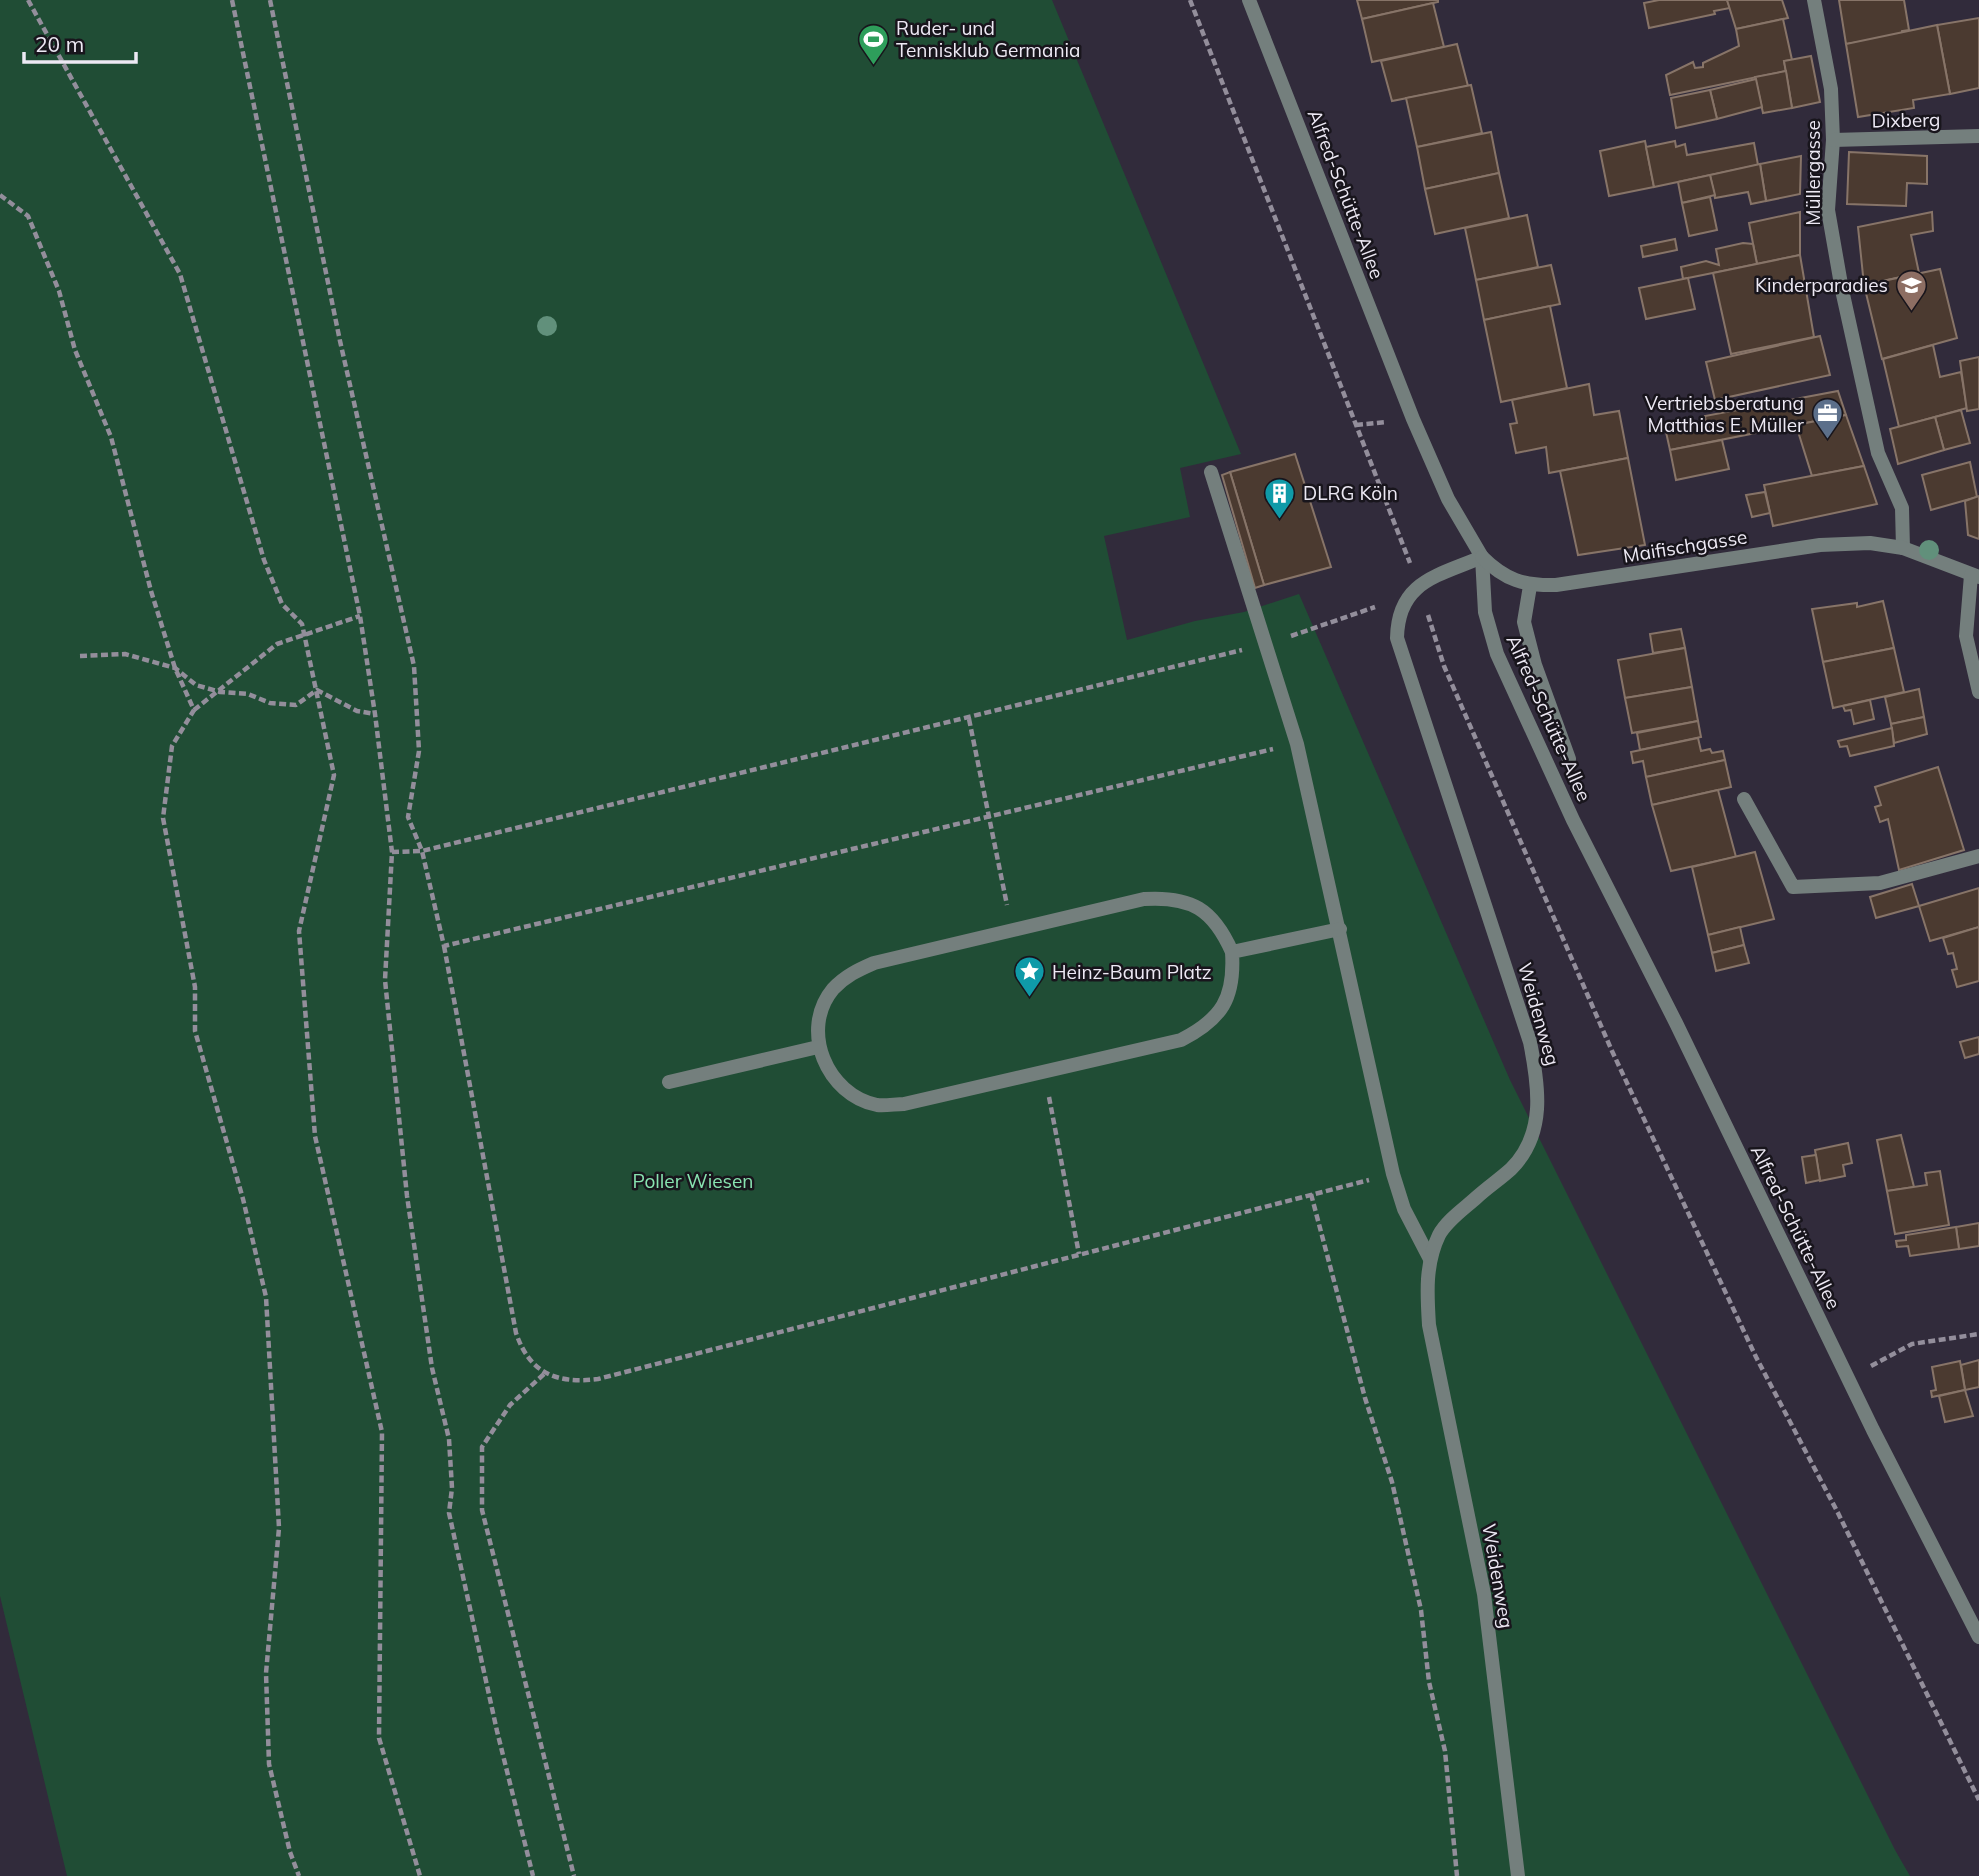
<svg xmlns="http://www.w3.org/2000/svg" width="1979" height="1876" viewBox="0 0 1979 1876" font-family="Mulish,sans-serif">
<rect width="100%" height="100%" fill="#312b3b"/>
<path fill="#204d35" d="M0,0H1052L1241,454L1180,468L1190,517L1104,536L1127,640L1195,621L1244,612L1299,594L1510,1080L1895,1850L1910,1876H67L0,1596Z"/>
<g fill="#4b3a30" stroke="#877468" stroke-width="2">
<path d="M1357,0H1438V2L1362,19Z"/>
<path d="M1659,0H1727L1730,8L1714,11L1715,14L1649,28L1644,3Z"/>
<path d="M1727,0H1782L1788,18L1736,29Z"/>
<path d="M1839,0H1904L1909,30L1902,31V35L1846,44Z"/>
<path d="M1433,3L1444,47L1372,62L1362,19Z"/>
<path d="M1979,18V88L1950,94L1937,25Z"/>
<path d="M1783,19L1792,60L1784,61L1786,71L1670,95L1666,75L1693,62L1695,68L1703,67V63L1739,46L1736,29Z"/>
<path d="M1937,25L1950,94L1913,100L1914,108L1858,117L1846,44Z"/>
<path d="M1457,44L1468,86L1392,101L1381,61Z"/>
<path d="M1811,56L1820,102L1792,108L1784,61Z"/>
<path d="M1786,71L1792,108L1763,113L1755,77Z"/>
<path d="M1756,79L1762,107L1717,119L1710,90Z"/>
<path d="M1471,85L1482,133L1417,147L1406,98Z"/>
<path d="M1710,90L1717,119L1676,128L1671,98Z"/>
<path d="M1491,132L1499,173L1425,189L1417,147Z"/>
<path d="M1645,141L1654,187L1609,196L1600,151Z"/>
<path d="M1675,141L1676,147L1685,144L1687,155L1754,143L1758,165L1654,187L1646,147Z"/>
<path d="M1849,152L1927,156V184L1907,183L1906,206L1847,204Z"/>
<path d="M1801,156L1800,194L1766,201L1760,164Z"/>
<path d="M1760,164L1766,201L1751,204L1748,192L1715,198L1710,175Z"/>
<path d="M1499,173L1509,218L1435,234L1425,189Z"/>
<path d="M1710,175L1715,195L1682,203L1678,182Z"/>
<path d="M1710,197L1717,230L1689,236L1682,203Z"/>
<path d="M1800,212V255L1757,264L1749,223Z"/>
<path d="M1932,212L1933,231L1911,235L1919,273L1864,285L1858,227Z"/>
<path d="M1527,215L1538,267L1476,280L1465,228Z"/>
<path d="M1675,239L1677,250L1643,257L1641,246Z"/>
<path d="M1743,243L1753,244L1757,264L1683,279L1681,267L1706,261L1719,265L1716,249Z"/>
<path d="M1800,255L1814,337L1731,354L1713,273Z"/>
<path d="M1551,265L1560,304L1484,320L1476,280Z"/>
<path d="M1940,269L1957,338L1882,359L1864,285Z"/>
<path d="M1688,278L1695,309L1646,319L1639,288Z"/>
<path d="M1550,306L1567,388L1501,402L1484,320Z"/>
<path d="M1820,336L1830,375L1715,400L1706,362Z"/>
<path d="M1933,345L1940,377L1961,372L1967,408L1899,427L1883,359Z"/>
<path d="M1979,357V409L1967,411L1960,361Z"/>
<path d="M1589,384L1594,415L1619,411L1628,458L1549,473L1546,447L1516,453L1510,424L1517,423L1512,400Z"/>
<path d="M1838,391L1846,415L1670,450L1666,432L1706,424L1705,416Z"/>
<path d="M1961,410L1970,443L1944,450L1935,417Z"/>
<path d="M1846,415L1864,466L1812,476L1796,425Z"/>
<path d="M1935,417L1944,450L1898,464L1890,429Z"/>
<path d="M1722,440L1729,469L1676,480L1670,450Z"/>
<path d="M1295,454L1331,567L1264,585L1230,472Z"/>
<path d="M1628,458L1645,545L1578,555L1560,471Z"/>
<path d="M1970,462L1977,497L1931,510L1922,475Z"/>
<path d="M1864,466L1877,504L1773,526L1764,485Z"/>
<path d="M1230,472L1264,585L1255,588L1222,475Z"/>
<path d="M1765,492L1770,513L1752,517L1746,495Z"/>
<path d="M1979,496V539L1968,535L1965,501Z"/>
<path d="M1883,601L1894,648L1823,662L1812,609L1857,603V607Z"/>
<path d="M1681,629L1685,648L1653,653L1650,634Z"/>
<path d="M1685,648L1692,687L1625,698L1618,660Z"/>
<path d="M1894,648L1904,692L1833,708L1823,662Z"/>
<path d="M1692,687L1698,721L1632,733L1625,698Z"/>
<path d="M1919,689L1924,717L1891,724L1885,697Z"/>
<path d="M1870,700L1874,719L1854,724L1851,710L1845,711L1843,706Z"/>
<path d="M1924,717L1927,734L1894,743L1891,724Z"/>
<path d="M1698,721L1701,737L1640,750L1637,733Z"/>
<path d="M1892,728L1894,746L1850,756L1847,746L1840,747L1838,741Z"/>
<path d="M1698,738L1701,751L1710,749L1712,753L1723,751L1725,760L1646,777L1643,761L1633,763L1631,752Z"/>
<path d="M1725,760L1731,787L1652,805L1646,777Z"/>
<path d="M1938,767L1964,850L1899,870L1888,819L1880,822L1875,807L1881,805L1875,787Z"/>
<path d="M1718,790L1736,857L1671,871L1652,805Z"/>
<path d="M1755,852L1774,919L1708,935L1692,867Z"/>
<path d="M1912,884L1919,906L1876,918L1870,897Z"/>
<path d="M1979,888V927L1930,941L1919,906Z"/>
<path d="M1740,927L1744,945L1712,953L1708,935Z"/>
<path d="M1979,927V981L1957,987L1952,970L1957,969L1953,953L1948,954L1943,938Z"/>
<path d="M1744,945L1749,963L1716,971L1712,953Z"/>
<path d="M1979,1037V1054L1965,1058L1960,1042Z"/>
<path d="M1901,1135L1914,1187L1887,1191L1877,1140Z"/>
<path d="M1848,1143L1852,1163L1843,1165L1845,1176L1820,1181L1815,1150Z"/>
<path d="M1816,1155L1820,1180L1806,1183L1802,1157Z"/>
<path d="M1940,1171L1949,1225L1895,1234L1887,1191L1927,1185L1925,1173Z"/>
<path d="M1979,1223V1246L1959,1249L1956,1227Z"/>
<path d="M1956,1227L1959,1249L1910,1256L1908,1246L1897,1247L1896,1241L1906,1240V1235Z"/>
<path d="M1979,1360V1387L1965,1390L1961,1365Z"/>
<path d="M1960,1361L1965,1390L1932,1397L1931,1391L1936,1390L1932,1367Z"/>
<path d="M1965,1390L1973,1416L1945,1422L1939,1396Z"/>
</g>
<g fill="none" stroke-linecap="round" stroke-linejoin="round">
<g stroke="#938e9b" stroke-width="4.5" stroke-dasharray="7 3.5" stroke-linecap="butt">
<path d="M28,0L180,274L264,560L282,604L302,624L334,775L299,931L315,1136L382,1432L379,1738L420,1876"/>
<path d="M232,0L360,616L375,714L392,852L385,980L407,1196L432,1368L449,1439L452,1488L449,1513L497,1731L533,1876"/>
<path d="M270,0L340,341L414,666L419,751L408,817L422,851L444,946L1273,749"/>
<path d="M1190,0L1410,563"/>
<path d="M0,195L28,216L59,291L75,350L111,437L151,591L175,668L194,710L172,746L163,818L195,987V1031L243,1199L266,1297L279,1528L266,1673L269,1764L290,1852L299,1876"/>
<path d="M1356,425L1387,422"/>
<path d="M1428,615L1444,666L1612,1051L1756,1357L1838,1513L1979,1800"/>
<path d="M1291,636L1375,607"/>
<path d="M80,656L125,654L175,668L196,685L220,692L248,694L270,703L296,705L317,690L357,711L375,714"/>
<path d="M194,710L277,644L360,616"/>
<path d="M969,719L1007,905"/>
<path d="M392,852L422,851L1242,650"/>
<path d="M444,946L516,1333C530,1374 557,1384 598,1379L1369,1180"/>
<path d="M1049,1097L1079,1254"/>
<path d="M1311,1194L1365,1398L1392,1482L1421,1610L1429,1682L1445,1751L1457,1876"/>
<path d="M1871,1366L1912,1344L1979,1334"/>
<path d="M544,1374L510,1405L482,1447V1510L574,1876"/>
</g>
<g stroke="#747f7d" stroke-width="14">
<path d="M1211,472L1297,744L1393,1174L1404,1209L1430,1259"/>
<path d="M1530,586L1524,622L1535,665L1569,759"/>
<path d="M1744,799L1793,887L1880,883L1979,856"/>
<path d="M1232,952C1235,998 1222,1019 1181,1040L904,1104C896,1104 885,1106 877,1105C827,1095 799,1030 833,989C845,976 858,970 874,963L1144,899C1191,896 1213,909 1232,952L1340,929"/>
<path d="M669,1082L818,1047"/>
</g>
<g stroke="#747f7d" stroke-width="14">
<path d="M1249,0L1413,419L1448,499L1482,557L1485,612L1497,654L1573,820L1676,1023L1873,1430L1979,1637"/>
<path d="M1814,0L1831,89L1833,140L1828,210L1842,290L1878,453L1902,508L1903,548"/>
<path d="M1833,140L1979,136"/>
<path d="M1482,557C1438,576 1398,581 1397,638L1530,1042C1539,1087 1546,1134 1511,1169C1500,1179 1488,1187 1477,1197C1465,1208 1447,1220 1439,1235C1425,1264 1427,1294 1429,1325L1484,1594L1518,1876"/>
<path d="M1482,557C1505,580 1524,586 1556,585L1820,545L1870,543L1903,548L1979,577"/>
<path d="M1971,575L1966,636L1979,692"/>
</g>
</g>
<g fill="#61907b">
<circle cx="547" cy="326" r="10"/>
<circle cx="1929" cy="550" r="10"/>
</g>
<defs>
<symbol id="stadium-pin" viewBox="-11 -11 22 30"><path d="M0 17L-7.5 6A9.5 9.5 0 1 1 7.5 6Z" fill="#2e9e5b" stroke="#18151c"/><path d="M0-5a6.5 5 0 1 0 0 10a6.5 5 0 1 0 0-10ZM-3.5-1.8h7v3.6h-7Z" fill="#fff"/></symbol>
<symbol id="school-pin" viewBox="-11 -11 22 30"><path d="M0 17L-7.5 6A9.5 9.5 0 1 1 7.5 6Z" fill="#8d6e63" stroke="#18151c"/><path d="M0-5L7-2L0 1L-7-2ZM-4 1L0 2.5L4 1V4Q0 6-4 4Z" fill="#fff"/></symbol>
<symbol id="office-pin" viewBox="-11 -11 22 30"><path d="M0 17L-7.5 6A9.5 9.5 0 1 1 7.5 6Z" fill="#5c6f8a" stroke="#18151c"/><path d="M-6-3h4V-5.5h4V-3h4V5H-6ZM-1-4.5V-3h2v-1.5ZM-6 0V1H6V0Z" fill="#fff"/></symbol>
<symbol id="building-pin" viewBox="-11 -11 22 30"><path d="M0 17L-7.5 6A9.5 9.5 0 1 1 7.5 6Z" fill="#0f9aa8" stroke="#18151c"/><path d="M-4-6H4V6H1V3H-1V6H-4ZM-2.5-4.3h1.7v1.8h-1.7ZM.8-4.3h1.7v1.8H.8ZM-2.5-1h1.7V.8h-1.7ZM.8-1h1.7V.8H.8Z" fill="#fff"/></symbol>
<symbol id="sight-pin" viewBox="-11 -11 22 30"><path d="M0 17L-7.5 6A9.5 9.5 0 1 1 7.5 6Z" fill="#0f9aa8" stroke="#18151c"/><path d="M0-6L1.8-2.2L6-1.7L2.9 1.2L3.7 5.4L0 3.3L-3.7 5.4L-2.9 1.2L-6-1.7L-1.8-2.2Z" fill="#fff"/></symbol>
</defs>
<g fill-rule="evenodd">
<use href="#stadium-pin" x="856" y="22" width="35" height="47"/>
<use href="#school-pin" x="1894" y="268" width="35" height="47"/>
<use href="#office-pin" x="1810" y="396" width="35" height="47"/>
<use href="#building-pin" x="1262" y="476" width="35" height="47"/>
<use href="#sight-pin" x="1012" y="954" width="35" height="47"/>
</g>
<g text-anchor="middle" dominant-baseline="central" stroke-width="5" stroke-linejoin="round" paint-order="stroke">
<g font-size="19" fill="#ede9f4" stroke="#18151c" text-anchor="start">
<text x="896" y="28">Ruder- und<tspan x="896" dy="22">Tennisklub Germania</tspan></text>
<text x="1888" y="285" text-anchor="end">Kinderparadies</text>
<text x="1804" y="403" text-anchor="end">Vertriebsberatung<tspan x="1804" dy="22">Matthias E. Müller</tspan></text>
<text x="1303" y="493">DLRG Köln</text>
<text x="1052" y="972">Heinz-Baum Platz</text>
</g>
<g font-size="19" fill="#ede9f4" stroke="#18151c">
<text transform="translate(1906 120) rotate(-1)">Dixberg</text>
<text transform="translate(1813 173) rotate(-90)">Müllergasse</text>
<text transform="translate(1346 194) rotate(69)">Alfred-Schütte-Allee</text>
<text transform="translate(1685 546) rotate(-9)">Maifischgasse</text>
<text transform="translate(1549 718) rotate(66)">Alfred-Schütte-Allee</text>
<text transform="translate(1539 1014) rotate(74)">Weidenweg</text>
<text transform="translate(1796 1227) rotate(64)">Alfred-Schütte-Allee</text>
<text transform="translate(1498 1576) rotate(80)">Weidenweg</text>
</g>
<g font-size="19" fill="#88e3b0" stroke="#18151c">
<text x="693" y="1181">Poller Wiesen</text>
</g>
</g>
<path d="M24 52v10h112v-10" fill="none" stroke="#ede9f4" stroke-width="3.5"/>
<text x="35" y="52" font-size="21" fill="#ede9f4" stroke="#18151c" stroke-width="5" paint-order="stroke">20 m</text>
</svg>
